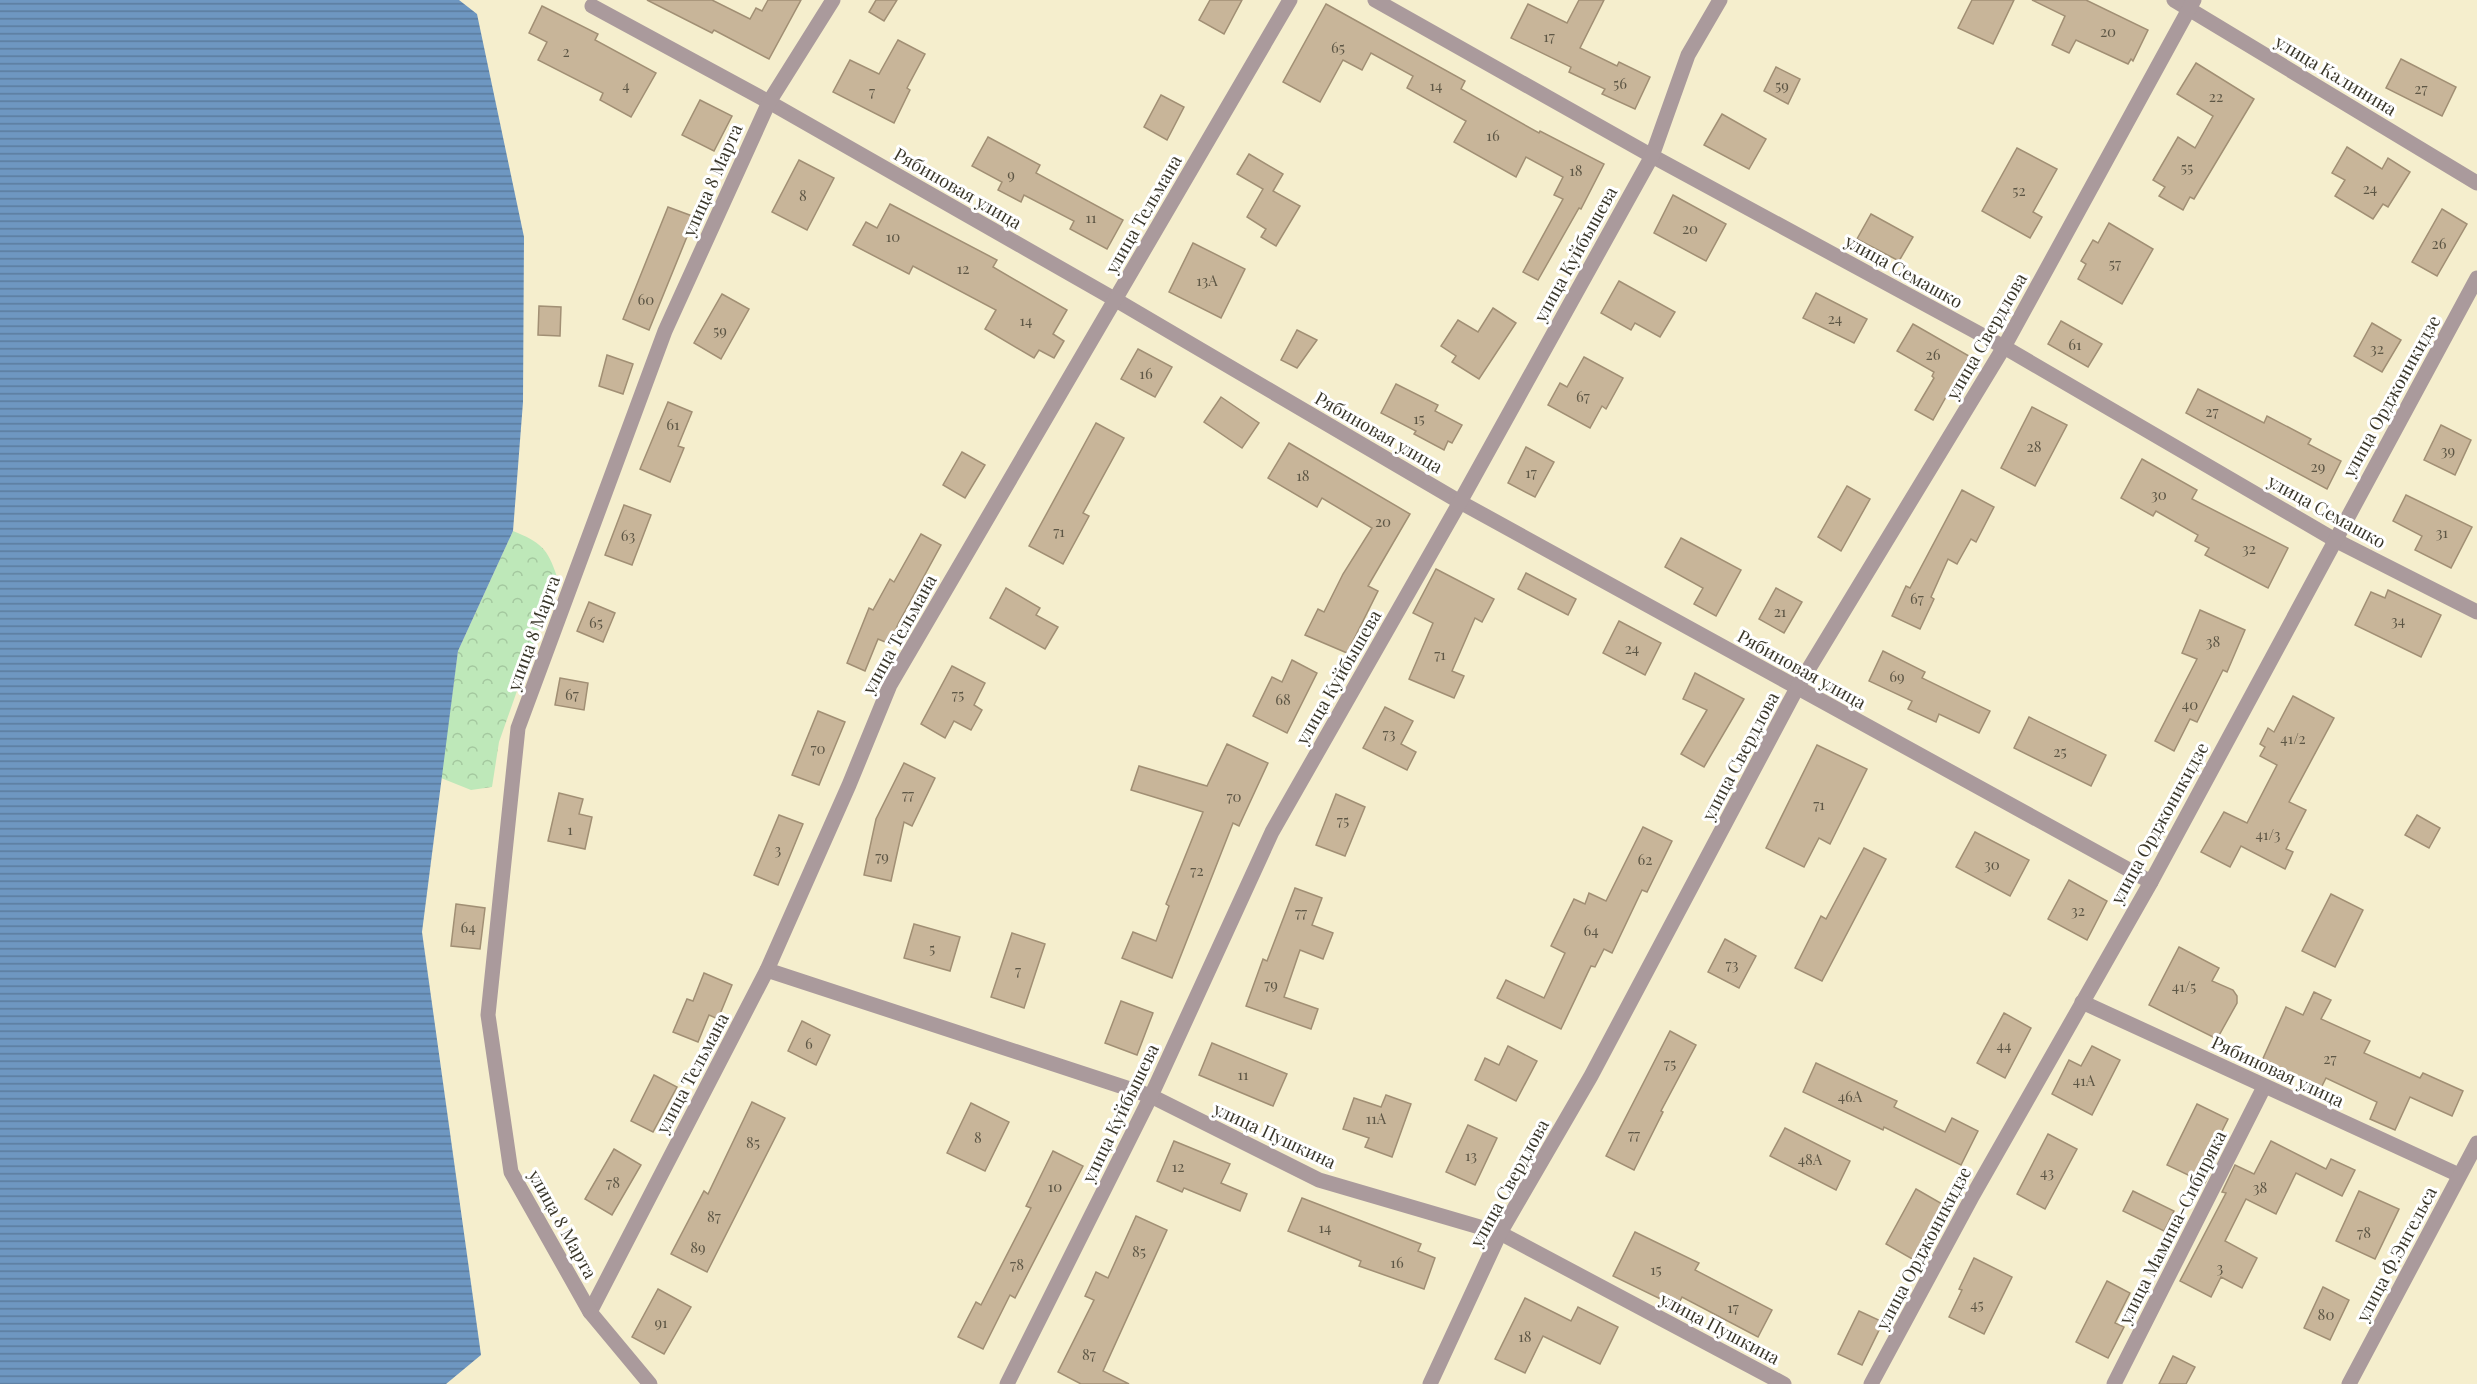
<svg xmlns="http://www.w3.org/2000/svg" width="2477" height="1384" viewBox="0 0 2477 1384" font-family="'Playfair Display',serif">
<defs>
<pattern id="forest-crowns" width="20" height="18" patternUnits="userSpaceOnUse" patternTransform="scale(1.5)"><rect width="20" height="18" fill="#bee8b9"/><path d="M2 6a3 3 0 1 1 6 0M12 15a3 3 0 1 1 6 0" fill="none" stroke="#a4c89f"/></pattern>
<pattern id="water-rules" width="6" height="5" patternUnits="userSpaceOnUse" patternTransform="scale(1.5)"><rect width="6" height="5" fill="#6e97c1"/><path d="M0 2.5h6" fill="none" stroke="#5b7c9d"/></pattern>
</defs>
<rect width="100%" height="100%" fill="#f5eecd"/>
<path fill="url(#forest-crowns)" d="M513,531C540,542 548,548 557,577L499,742L492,787L471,790L441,778L458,651Z"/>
<path fill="url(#water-rules)" d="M0,0H459L477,14L524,237L523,402L513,531L458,651L422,932L481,1355L446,1384H0Z"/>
<g fill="#c8b599" stroke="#a18f74" stroke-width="1.5">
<path d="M647,0H712L750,19L756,8L762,11L768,0H801L769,59L714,30L712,33Z"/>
<path d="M876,0H897L884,21L869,12Z"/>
<path d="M1210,0H1242L1224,34L1199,20Z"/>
<path d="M1579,0H1604L1580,48L1617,66L1619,62L1650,77L1635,109L1602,94L1605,89L1569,72L1571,67L1511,38L1528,4L1567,23Z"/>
<path d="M1972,0H2014L1993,44L1958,28Z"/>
<path d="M2032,0H2086L2148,30L2133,61L2131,59L2128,64L2076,40L2069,53L2052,45L2065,16Z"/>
<path d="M1326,4L1465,81L1461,89L1539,133L1540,131L1604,164L1581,209L1579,208L1538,280L1523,272L1563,199L1554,195L1563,177L1526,157L1516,177L1454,142L1466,121L1407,88L1413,76L1371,53L1362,70L1343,60L1320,102L1283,82Z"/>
<path d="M542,6L598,34L595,40L656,73L631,117L600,100L603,93L538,60L547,42L529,33Z"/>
<path d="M898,40L925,54L907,88L910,90L894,123L833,92L850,60L879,74Z"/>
<path d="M2401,59L2456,87L2442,116L2386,88Z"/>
<path d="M2196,63L2254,99L2194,199L2190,197L2183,210L2159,196L2165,187L2153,180L2178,137L2195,148L2213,116L2177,94Z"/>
<path d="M1776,67L1800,79L1788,104L1764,91Z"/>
<path d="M1161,95L1184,107L1167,140L1144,127Z"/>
<path d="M700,100L732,116L714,151L682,135Z"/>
<path d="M1722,114L1766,139L1749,169L1704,145Z"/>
<path d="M988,137L1040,165L1036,173L1123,220L1107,249L1070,229L1074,221L1024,195L1021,202L998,190L1002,182L972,166Z"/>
<path d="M2347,147L2382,169L2388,158L2410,172L2388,207L2383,204L2373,219L2335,196L2345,180L2332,173Z"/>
<path d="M2017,148L2057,169L2033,212L2042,217L2030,238L1982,211Z"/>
<path d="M1249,154L1283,174L1273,191L1300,206L1276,246L1261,237L1266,229L1247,217L1263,189L1237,174Z"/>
<path d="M799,160L834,178L807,230L772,212Z"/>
<path d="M1673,195L1726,224L1706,261L1654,233Z"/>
<path d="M890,204L997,260L993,267L1067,310L1053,334L1064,341L1054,358L1039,350L1034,358L985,329L996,310L913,266L909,274L853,245L866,222L877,228Z"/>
<path d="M668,207L695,217L649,330L623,319Z"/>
<path d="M2442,209L2467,224L2437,276L2412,262Z"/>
<path d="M1871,214L1913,237L1899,261L1857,239Z"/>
<path d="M2109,223L2153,249L2122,304L2078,279L2086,264L2081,261L2093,240L2098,243Z"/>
<path d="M1193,243L1245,269L1221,318L1169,292Z"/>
<path d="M1619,281L1675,312L1660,337L1635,323L1631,330L1601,313Z"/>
<path d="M1816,293L1867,319L1854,343L1803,318Z"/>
<path d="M722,294L749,309L721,359L694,343Z"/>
<path d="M539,306L561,307L560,336L538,335Z"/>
<path d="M1493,308L1516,323L1479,379L1452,362L1456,356L1441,346L1458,320L1478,332Z"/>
<path d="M2061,321L2102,344L2088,367L2048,344Z"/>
<path d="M2372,323L2401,340L2382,372L2354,356Z"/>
<path d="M1913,324L1969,356L1933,420L1915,410L1934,378L1932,376L1934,372L1897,351Z"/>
<path d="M1297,330L1317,340L1297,368L1281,360Z"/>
<path d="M1138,349L1172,367L1155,397L1121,379Z"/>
<path d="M607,355L633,364L623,394L599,386Z"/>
<path d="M1584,357L1623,378L1606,409L1602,406L1590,428L1548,405L1560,383L1567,387Z"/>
<path d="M1396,384L1438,405L1435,411L1462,425L1452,443L1448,441L1444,450L1414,434L1416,431L1381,413Z"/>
<path d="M2198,389L2264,423L2267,416L2311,439L2308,444L2341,461L2327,489L2186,413Z"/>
<path d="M1221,397L1259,423L1242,448L1204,422Z"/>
<path d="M668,402L692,412L678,446L684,448L670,482L640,469Z"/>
<path d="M2032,407L2067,425L2035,486L2001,468Z"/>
<path d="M1096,423L1124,438L1083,513L1089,516L1063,564L1029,546Z"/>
<path d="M2441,425L2471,440L2455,475L2424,460Z"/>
<path d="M1289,443L1410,514L1368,586L1378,591L1347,653L1305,635L1318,609L1324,612L1343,574L1372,528L1322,498L1317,507L1268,478Z"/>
<path d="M1526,447L1554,462L1535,497L1508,483Z"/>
<path d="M962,452L985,465L965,498L943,485Z"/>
<path d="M2142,459L2197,490L2192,499L2288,548L2268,588L2205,555L2209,548L2195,541L2198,535L2156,511L2153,516L2121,498Z"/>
<path d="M1847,486L1870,499L1841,551L1818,537Z"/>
<path d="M1962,490L1994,507L1976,542L1971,539L1957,564L1948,559L1931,597L1934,599L1920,629L1892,616L1906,586L1910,588Z"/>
<path d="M2406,495L2472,527L2451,568L2415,550L2422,536L2393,521Z"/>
<path d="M624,505L651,515L632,565L605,555Z"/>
<path d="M921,534L941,545L898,624L890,644L878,639L865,671L847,663L869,608L873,610L890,579L894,582Z"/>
<path d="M1681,538L1741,570L1716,616L1694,604L1703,588L1665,567Z"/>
<path d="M1436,569L1494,599L1482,622L1475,618L1452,671L1464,676L1454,698L1409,679L1433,623L1413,613Z"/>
<path d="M1526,573L1576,599L1568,615L1518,589Z"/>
<path d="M1006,588L1040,608L1036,615L1058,627L1045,649L990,618Z"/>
<path d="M1776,588L1802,602L1784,633L1759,619Z"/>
<path d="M2388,590L2441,615L2421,657L2355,625L2371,592L2385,598Z"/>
<path d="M589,602L615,613L603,642L577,631Z"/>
<path d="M2200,610L2245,630L2227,672L2223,670L2197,722L2190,719L2174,751L2155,741L2197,659L2182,653Z"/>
<path d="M1619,621L1661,643L1645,675L1603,653Z"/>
<path d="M1883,651L1925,672L1922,678L1990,711L1979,733L1939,714L1936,722L1908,709L1912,701L1869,681Z"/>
<path d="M1292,660L1317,673L1287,733L1253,716L1272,677L1282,682Z"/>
<path d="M952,666L985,683L974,705L982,710L971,730L954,721L945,738L921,724Z"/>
<path d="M1695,673L1744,699L1704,767L1681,754L1707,710L1683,699Z"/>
<path d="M560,678L588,683L584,710L555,705Z"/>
<path d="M2293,696L2334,718L2289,802L2306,810L2286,849L2293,852L2285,869L2241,846L2230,867L2201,852L2224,812L2247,823L2277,765L2260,756L2265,747L2260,744L2268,728L2274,732Z"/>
<path d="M1385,707L1413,721L1401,744L1416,752L1407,770L1363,748Z"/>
<path d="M818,711L845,722L819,785L792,775Z"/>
<path d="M2029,717L2106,755L2091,786L2014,748Z"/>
<path d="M1227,744L1268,763L1239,826L1233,823L1172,978L1122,958L1133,932L1156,941L1169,906L1166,904L1203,812L1131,790L1139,766L1207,786Z"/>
<path d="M1817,745L1867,769L1830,844L1819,838L1804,867L1766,848Z"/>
<path d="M904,763L935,778L912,826L904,822L891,881L864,875L876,819Z"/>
<path d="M559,793L583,799L579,814L592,817L585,849L548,841Z"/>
<path d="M1336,794L1365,807L1345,856L1316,845Z"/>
<path d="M779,815L803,824L778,885L754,875Z"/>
<path d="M2417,815L2440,828L2429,848L2405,835Z"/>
<path d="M1643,827L1672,841L1647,892L1642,890L1612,953L1604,949L1595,967L1591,966L1561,1029L1497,998L1506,980L1544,998L1565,953L1551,946L1574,899L1585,904L1589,893L1606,901Z"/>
<path d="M1975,832L2029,860L2010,896L1956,867Z"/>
<path d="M1864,848L1886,859L1822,981L1795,968L1821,916L1826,919Z"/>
<path d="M2069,880L2107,901L2087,940L2048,919Z"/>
<path d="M1295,888L1322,898L1312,925L1333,933L1323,959L1300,950L1284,997L1318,1009L1311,1029L1246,1006L1263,959L1267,961Z"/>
<path d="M2331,894L2363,910L2335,967L2302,951Z"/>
<path d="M456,904L485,908L480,949L451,946Z"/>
<path d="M914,924L960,937L950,971L904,958Z"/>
<path d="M1012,933L1045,944L1024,1008L991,997Z"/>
<path d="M1725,939L1756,956L1739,988L1708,972Z"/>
<path d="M2179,947L2219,968L2212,981L2233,990L2237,996V1003L2217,1039L2149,1005Z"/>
<path d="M704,973L732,985L718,1019L709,1015L698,1042L673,1032L687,999L693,1001Z"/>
<path d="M2314,992L2331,1000L2321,1019L2370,1041L2364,1053L2420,1078L2423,1073L2463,1091L2452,1116L2410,1097L2395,1130L2370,1119L2377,1102L2326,1078L2320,1090L2261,1063L2286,1007L2303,1015Z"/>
<path d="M1121,1001L1153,1013L1137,1055L1105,1043Z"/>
<path d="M2004,1013L2031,1028L2005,1078L1977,1063Z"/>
<path d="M802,1021L830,1035L816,1065L788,1051Z"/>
<path d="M1670,1031L1696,1045L1661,1111L1663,1112L1634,1170L1606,1156Z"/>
<path d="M1212,1043L1287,1074L1273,1106L1199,1075Z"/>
<path d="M1508,1046L1537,1061L1516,1101L1475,1080L1485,1058L1499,1065Z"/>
<path d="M2092,1046L2120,1060L2092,1115L2052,1094L2069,1060L2081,1066Z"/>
<path d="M1816,1063L1897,1101L1894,1107L1945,1132L1952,1118L1978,1131L1961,1165L1884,1127L1883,1130L1803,1092Z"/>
<path d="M654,1075L677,1087L653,1132L631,1121Z"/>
<path d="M1386,1095L1411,1104L1392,1157L1365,1147L1369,1138L1343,1129L1354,1098L1381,1107Z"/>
<path d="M752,1102L785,1118L707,1272L671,1254L704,1191L708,1194Z"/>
<path d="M971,1103L1009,1122L985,1171L947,1153Z"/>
<path d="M2197,1104L2228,1119L2211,1153L2218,1156L2205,1183L2167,1165Z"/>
<path d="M1468,1125L1497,1138L1475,1185L1446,1172Z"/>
<path d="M1785,1128L1850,1161L1836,1190L1770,1156Z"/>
<path d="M2048,1134L2077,1149L2045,1209L2017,1194Z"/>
<path d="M1174,1141L1230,1164L1221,1183L1247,1194L1240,1211L1184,1188L1182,1192L1157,1181Z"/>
<path d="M2271,1141L2326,1169L2331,1159L2355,1170L2342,1196L2296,1173L2276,1214L2246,1199L2225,1241L2257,1258L2242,1288L2221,1277L2211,1297L2180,1281L2226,1193L2222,1192L2235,1165L2254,1174Z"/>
<path d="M614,1149L641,1165L612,1215L585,1199Z"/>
<path d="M1053,1151L1083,1166L1015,1298L1010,1295L983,1349L958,1337L976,1302L981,1305L1031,1208L1026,1206Z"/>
<path d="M1916,1189L1944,1205L1914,1260L1886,1244Z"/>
<path d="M2133,1191L2174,1211L2164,1231L2123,1211Z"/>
<path d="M2359,1191L2399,1209L2375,1259L2336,1241Z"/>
<path d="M1302,1198L1421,1244L1418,1251L1435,1258L1424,1289L1359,1266L1361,1261L1288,1231Z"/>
<path d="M1136,1216L1167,1230L1103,1371L1129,1384H1081L1058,1372L1094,1300L1085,1296L1096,1272L1108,1278Z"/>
<path d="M1635,1232L1699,1263L1695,1270L1772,1310L1758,1337L1682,1297L1677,1307L1613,1276Z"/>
<path d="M1974,1258L2012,1277L1984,1334L1949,1317L1962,1290L1959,1289Z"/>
<path d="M2107,1281L2130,1293L2115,1323L2124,1327L2108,1358L2076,1342Z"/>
<path d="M2323,1287L2349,1300L2330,1340L2304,1328Z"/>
<path d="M658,1289L691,1307L664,1354L632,1337Z"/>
<path d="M1525,1298L1571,1321L1578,1307L1618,1327L1600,1364L1543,1336L1525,1373L1495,1359Z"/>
<path d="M1859,1311L1883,1322L1862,1365L1838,1354Z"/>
<path d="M2173,1356L2195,1367L2186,1384H2159Z"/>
</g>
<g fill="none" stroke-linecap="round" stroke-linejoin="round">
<g stroke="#aa9a9c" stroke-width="15">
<path d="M1375,0L1652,156L2004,347L2335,540L2477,612"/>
<path d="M2174,0L2477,183"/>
<path d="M592,6L769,102L1116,300L1460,502L2151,882"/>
<path d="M767,970L1151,1096L1319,1180L1500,1233L1784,1384"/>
<path d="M2082,1002L2459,1175"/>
<path d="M590,1312L767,970L849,785L890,685L1290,0"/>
<path d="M650,1384L590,1312L511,1172L488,1015L518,728L665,331L769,102L833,0"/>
<path d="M1007,1384L1151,1096L1272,832L1460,502L1652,156L1688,55L1720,0"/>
<path d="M1430,1384L1500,1233L1591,1076L1797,688L2004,347L2194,0"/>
<path d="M1871,1384L1973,1195L2151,882L2477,278"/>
<path d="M2114,1384L2264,1087"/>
<path d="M2349,1384L2477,1143"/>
</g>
</g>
<g text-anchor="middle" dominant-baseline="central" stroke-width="6" stroke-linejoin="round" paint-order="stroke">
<g font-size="15" fill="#5d5645">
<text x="2108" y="31">20</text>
<text x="1549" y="36">17</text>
<text x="1338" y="47">65</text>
<text x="566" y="51">2</text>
<text x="1620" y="83">56</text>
<text x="626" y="85">4</text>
<text x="1436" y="85">14</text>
<text x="1782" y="85">59</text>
<text x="2421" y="88">27</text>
<text x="872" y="91">7</text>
<text x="2216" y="96">22</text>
<text x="1493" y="135">16</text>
<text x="2187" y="167">55</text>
<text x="1576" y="170">18</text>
<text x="1011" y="174">9</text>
<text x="2370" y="188">24</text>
<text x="2019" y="190">52</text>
<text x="803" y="195">8</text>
<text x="1091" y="217">11</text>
<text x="1690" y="228">20</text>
<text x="893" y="236">10</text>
<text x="2439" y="243">26</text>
<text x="2115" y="263">57</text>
<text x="963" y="268">12</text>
<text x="1207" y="280">13А</text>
<text x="646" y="299">60</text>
<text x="1835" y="318">24</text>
<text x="1026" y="320">14</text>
<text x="720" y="330">59</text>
<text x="2075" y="344">61</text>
<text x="2377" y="348">32</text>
<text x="1933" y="354">26</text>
<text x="1146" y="373">16</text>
<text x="1583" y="396">67</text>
<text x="2212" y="411">27</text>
<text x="1419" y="418">15</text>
<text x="673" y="424">61</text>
<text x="2034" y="446">28</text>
<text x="2448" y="450">39</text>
<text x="2318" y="466">29</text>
<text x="1531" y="472">17</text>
<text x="1303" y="475">18</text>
<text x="2159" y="494">30</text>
<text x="1383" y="521">20</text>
<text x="1059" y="531">71</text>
<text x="2442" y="532">31</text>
<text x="628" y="535">63</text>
<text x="2249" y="548">32</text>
<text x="1917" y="598">67</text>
<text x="1780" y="611">21</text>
<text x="2398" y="620">34</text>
<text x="596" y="622">65</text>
<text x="2213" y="641">38</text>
<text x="1632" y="648">24</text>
<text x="1440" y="654">71</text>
<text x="1897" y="676">69</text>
<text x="572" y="694">67</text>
<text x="958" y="694">75</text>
<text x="1283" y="699">68</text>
<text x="2190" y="704">40</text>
<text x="1389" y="733">73</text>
<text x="2293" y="738">41/2</text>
<text x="818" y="748">70</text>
<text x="2060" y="751">25</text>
<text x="908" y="794">77</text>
<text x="1234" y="796">70</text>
<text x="1819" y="804">71</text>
<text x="1343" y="820">75</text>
<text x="570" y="829">1</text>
<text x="2268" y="834">41/3</text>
<text x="778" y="849">3</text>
<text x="882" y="856">79</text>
<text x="1645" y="859">62</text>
<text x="1992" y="864">30</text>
<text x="1197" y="870">72</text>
<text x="2078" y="910">32</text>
<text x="1301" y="912">77</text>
<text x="468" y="927">64</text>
<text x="1591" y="930">64</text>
<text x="932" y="948">5</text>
<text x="1732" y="964">73</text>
<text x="1018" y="970">7</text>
<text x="1271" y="984">79</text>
<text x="2184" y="986">41/5</text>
<text x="809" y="1043">6</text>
<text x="2004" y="1045">44</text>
<text x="2330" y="1058">27</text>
<text x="1670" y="1063">75</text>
<text x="1243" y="1074">11</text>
<text x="2084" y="1080">41А</text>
<text x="1850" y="1096">46А</text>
<text x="1376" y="1118">11А</text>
<text x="1634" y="1134">77</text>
<text x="978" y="1137">8</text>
<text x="753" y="1142">85</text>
<text x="1471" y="1155">13</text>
<text x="1810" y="1159">48А</text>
<text x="1178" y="1166">12</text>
<text x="2047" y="1172">43</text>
<text x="613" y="1182">78</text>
<text x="1055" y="1186">10</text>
<text x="2260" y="1187">38</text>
<text x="714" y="1216">87</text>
<text x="1325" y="1227">14</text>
<text x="2364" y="1232">78</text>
<text x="698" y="1247">89</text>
<text x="1139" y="1251">85</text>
<text x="1397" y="1262">16</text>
<text x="1017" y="1264">78</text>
<text x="2220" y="1267">3</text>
<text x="1656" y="1269">15</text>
<text x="1977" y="1304">45</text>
<text x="1733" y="1307">17</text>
<text x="2326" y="1314">80</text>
<text x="661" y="1322">91</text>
<text x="1525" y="1336">18</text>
<text x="1089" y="1354">87</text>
</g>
<g font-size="18" fill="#393629" stroke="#fff">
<text transform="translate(2336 75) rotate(31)">улица Калинина</text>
<text transform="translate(712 180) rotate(-66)">улица 8 Марта</text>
<text transform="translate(958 188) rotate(30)">Рябиновая улица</text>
<text transform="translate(1143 214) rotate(-60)">улица Тельмана</text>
<text transform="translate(1575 254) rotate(-61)">улица Куйбышева</text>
<text transform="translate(1904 271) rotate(29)">улица Семашко</text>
<text transform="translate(1986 336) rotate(-60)">улица Свердлова</text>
<text transform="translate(2391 396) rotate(-61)">улица Орджоникидзе</text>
<text transform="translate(1379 432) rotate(30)">Рябиновая улица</text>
<text transform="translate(2327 511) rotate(29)">улица Семашко</text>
<text transform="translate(533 633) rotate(-70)">улица 8 Марта</text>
<text transform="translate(899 634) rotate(-61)">улица Тельмана</text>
<text transform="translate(1802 669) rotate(29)">Рябиновая улица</text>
<text transform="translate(1338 677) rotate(-60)">улица Куйбышева</text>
<text transform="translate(1740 756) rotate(-62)">улица Свердлова</text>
<text transform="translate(2159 823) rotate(-61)">улица Орджоникидзе</text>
<text transform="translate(2278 1071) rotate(25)">Рябиновая улица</text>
<text transform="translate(692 1073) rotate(-62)">улица Тельмана</text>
<text transform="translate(1120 1113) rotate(-64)">улица Куйбышева</text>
<text transform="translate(1275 1135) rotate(25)">улица Пушкина</text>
<text transform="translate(1509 1183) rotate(-61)">улица Свердлова</text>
<text transform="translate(563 1224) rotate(61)">улица 8 Марта</text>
<text transform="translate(2172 1227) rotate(-63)">улица Мамина-Сибиряка</text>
<text transform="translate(1923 1248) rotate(-62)">улица Орджоникидзе</text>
<text transform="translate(2396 1254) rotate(-62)">улица Ф.Энгельса</text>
<text transform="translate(1720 1328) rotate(28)">улица Пушкина</text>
</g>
</g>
</svg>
